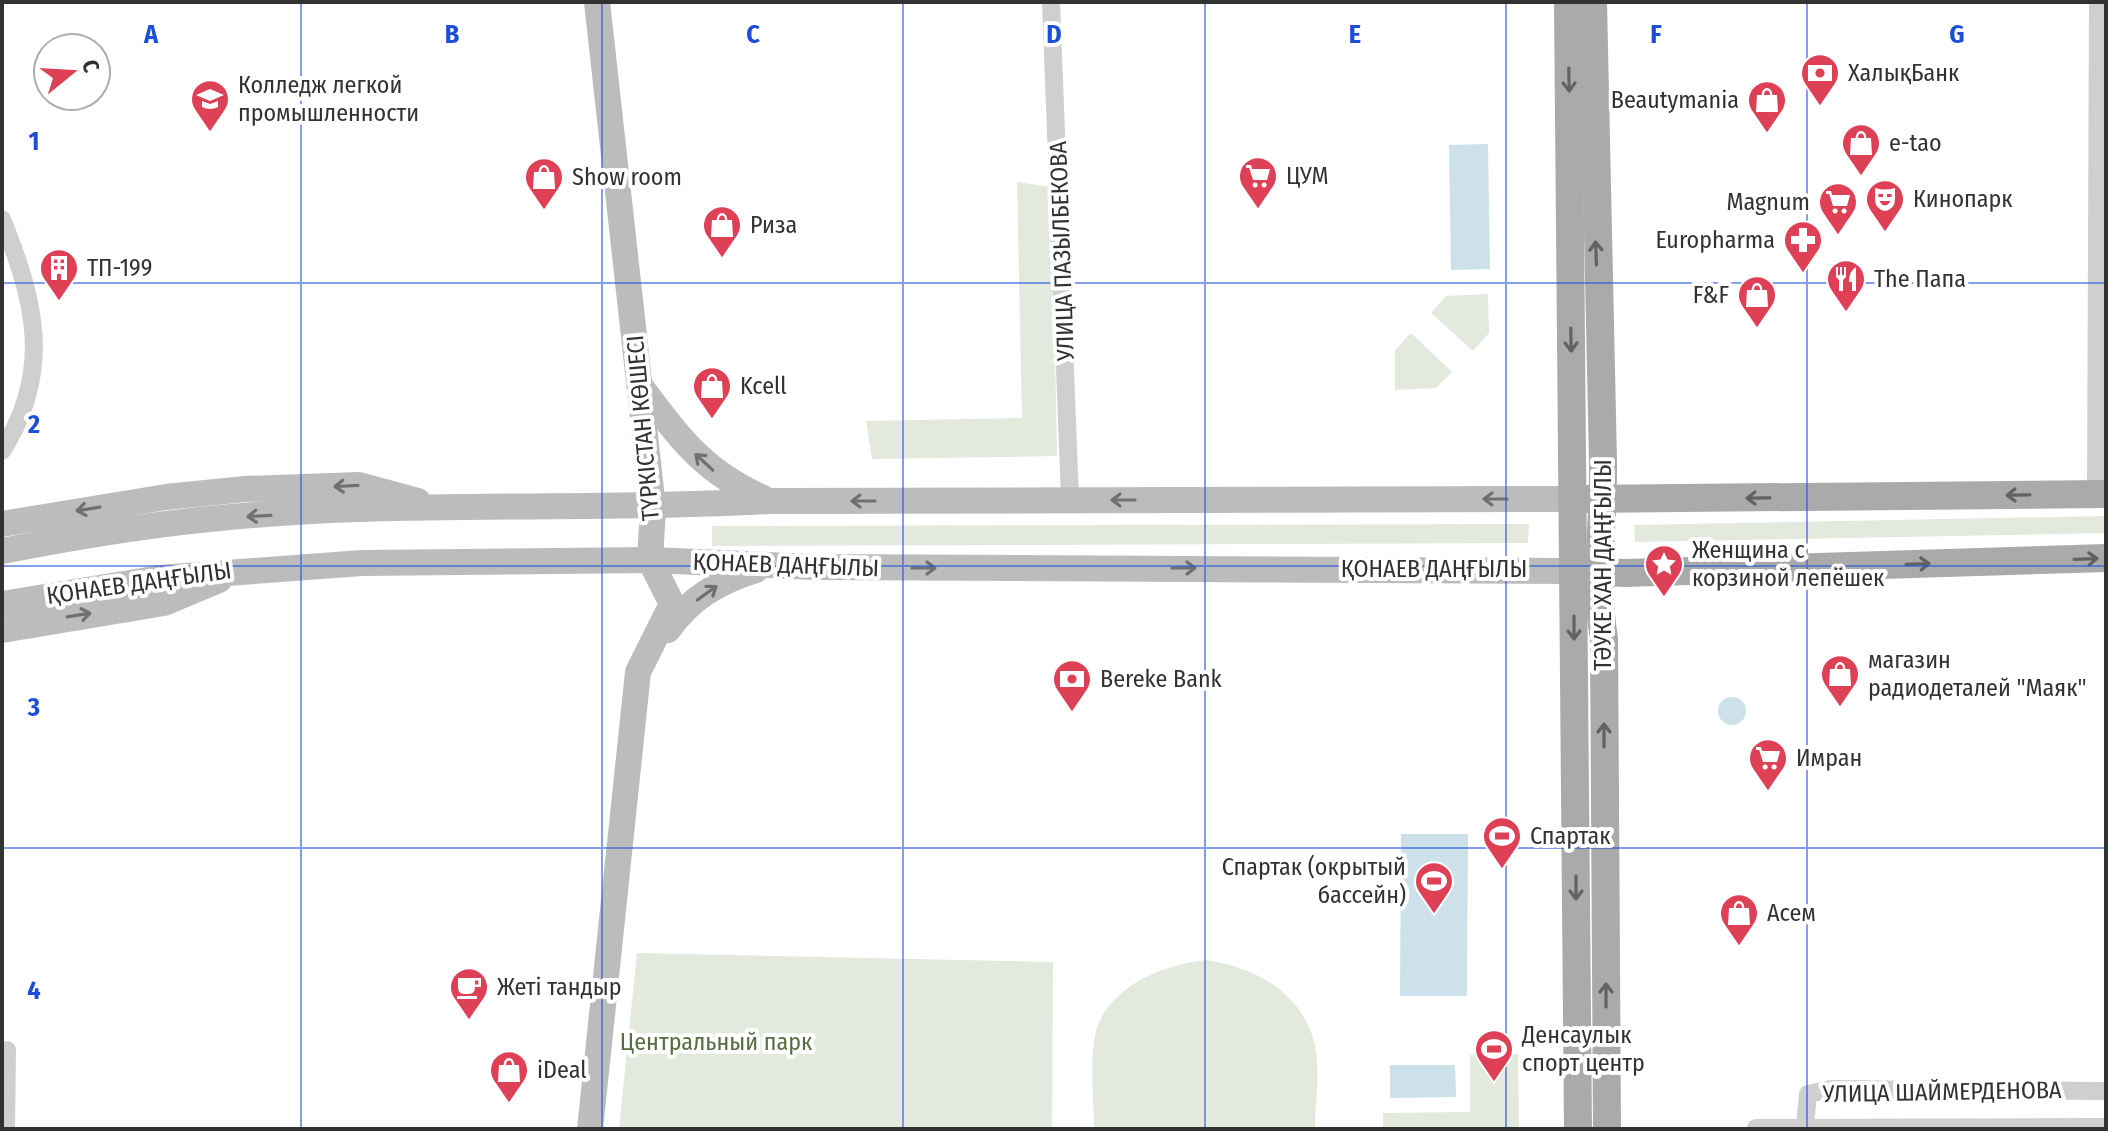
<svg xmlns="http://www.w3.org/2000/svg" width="2108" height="1131" viewBox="0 0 2108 1131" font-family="'Fira Sans Condensed',sans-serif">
<rect width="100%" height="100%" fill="#fff"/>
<g fill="#e3e9dc">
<path d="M1017,182L1052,187L1057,456L872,459L866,421L1022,418Z"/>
<path d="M1488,294L1489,333L1473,351L1431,313L1446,296Z"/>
<path d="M1411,333L1452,372L1436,388L1395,390V350Z"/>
<path d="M2106,516V533L1635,542L1634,525Z"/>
<path d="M1529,524L1528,543L712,546V526Z"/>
<path d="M637,953L1053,962L1052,1129H619Z"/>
<path d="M1206,960C1254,967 1300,991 1314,1041C1321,1067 1315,1103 1315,1129H1094C1094,1101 1090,1070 1094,1042C1100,989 1161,965 1206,960Z"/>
<path d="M1518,1054L1519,1129H1383V1113L1470,1112V1055Z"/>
</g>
<g fill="#cce1ea">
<path d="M1488,144L1490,269L1451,270L1449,145Z"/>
<circle cx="1732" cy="711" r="14"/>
<path d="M1401,834H1468L1467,996H1400Z"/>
<path d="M1390,1065H1455L1456,1097L1390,1098Z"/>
</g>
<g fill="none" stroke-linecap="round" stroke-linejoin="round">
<g stroke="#cfcfcf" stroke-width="18">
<path d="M1051,2L1070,499"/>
<path d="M2,219C35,301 53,371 2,451"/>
<path d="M2096,494L2098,2"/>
<path d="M1805,1125L1808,1094L1831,1089L2106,1091"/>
<path d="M1756,1128L2106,1127"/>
<path d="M6,1129L7,1050"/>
</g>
<g stroke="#bcbcbc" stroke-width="26">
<path d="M641,387C680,438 702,471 763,498"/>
<path d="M2,524L166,497L245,489L359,485L418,501"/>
<path d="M2,551C68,538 134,527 200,520C389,499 581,512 770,501L1573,499"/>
<path d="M2,604L160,578L362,563L650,560L814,567L1573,571"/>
<path d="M2,630L164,603L219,580"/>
<path d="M668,630C690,598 720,581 756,570"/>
<path d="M590,1129L638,672L672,604L650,560L653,508L597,2"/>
</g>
<g stroke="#aaa" stroke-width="28">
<path d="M1568,2L1578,1129"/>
<path d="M1593,2C1595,156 1601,309 1603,462C1604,521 1594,580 1604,638L1607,1129"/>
<path d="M1583,499L2106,494"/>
<path d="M1583,571L1624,573L2106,558"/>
</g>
</g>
<defs><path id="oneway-shaft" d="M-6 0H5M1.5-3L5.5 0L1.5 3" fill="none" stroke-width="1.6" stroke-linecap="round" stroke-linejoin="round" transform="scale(2)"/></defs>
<g stroke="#626262">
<use href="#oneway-shaft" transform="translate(1569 80) rotate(89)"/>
<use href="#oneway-shaft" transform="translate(1596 253) rotate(-92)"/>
<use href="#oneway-shaft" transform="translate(1571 340) rotate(89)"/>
<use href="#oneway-shaft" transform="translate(2018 495) rotate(179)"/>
<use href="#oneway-shaft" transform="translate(1758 498) rotate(179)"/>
<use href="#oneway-shaft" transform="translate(2086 559) rotate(-2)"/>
<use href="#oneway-shaft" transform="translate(1918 564) rotate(-2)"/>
<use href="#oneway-shaft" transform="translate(1574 628) rotate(90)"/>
<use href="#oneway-shaft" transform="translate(1604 735) rotate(-90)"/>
<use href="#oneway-shaft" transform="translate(1576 888) rotate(90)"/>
<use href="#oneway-shaft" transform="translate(1606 995) rotate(-90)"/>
</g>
<g stroke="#707070">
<use href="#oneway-shaft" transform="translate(704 462) rotate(-137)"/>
<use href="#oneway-shaft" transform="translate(346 486) rotate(177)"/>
<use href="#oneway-shaft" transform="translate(1495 499) rotate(-180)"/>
<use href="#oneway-shaft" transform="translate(1123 500) rotate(-180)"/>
<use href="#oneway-shaft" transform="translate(863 501) rotate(180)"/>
<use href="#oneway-shaft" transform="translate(88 509) rotate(171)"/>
<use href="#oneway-shaft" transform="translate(259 516) rotate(177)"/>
<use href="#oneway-shaft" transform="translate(924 568)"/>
<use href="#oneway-shaft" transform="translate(1184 568)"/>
<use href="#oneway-shaft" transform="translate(707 593) rotate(-36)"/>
<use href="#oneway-shaft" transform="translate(79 615) rotate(-9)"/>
</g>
<path fill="none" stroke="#1d4ed8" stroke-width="2" stroke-opacity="0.55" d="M301,2V1129M602,2V1129M903,2V1129M1205,2V1129M1506,2V1129M1807,2V1129M2,283H2106M2,566H2106M2,848H2106"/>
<defs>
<symbol id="bank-pin" viewBox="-11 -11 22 30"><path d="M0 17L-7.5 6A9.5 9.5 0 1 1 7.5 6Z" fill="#de4056" stroke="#fff"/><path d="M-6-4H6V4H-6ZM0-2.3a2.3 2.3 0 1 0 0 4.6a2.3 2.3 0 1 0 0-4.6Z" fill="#fff"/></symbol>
<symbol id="university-pin" viewBox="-11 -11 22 30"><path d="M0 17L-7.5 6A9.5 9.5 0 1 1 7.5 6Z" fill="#de4056" stroke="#fff"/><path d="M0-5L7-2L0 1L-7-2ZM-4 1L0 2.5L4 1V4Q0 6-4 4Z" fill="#fff"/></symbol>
<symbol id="shop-pin" viewBox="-11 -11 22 30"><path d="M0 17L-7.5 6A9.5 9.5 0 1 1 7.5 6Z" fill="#de4056" stroke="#fff"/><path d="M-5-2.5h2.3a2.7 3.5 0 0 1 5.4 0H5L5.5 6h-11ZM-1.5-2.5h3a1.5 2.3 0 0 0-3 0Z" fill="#fff"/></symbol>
<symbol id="supermarket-pin" viewBox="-11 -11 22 30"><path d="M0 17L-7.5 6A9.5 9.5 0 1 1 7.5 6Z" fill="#de4056" stroke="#fff"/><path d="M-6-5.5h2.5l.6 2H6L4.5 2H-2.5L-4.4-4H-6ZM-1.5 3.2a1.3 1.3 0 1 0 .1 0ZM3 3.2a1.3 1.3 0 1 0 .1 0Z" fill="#fff"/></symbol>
<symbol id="theatre-pin" viewBox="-11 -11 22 30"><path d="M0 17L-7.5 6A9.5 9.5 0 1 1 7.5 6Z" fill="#de4056" stroke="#fff"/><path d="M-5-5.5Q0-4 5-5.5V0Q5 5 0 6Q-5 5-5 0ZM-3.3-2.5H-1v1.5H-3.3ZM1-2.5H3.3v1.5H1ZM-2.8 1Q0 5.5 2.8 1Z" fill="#fff"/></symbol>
<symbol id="pharmacy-pin" viewBox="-11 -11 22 30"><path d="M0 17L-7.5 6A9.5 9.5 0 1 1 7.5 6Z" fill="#de4056" stroke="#fff"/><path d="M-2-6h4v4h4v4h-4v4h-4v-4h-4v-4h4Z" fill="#fff"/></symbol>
<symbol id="building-pin" viewBox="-11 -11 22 30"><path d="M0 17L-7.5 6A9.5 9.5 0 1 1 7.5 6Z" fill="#de4056" stroke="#fff"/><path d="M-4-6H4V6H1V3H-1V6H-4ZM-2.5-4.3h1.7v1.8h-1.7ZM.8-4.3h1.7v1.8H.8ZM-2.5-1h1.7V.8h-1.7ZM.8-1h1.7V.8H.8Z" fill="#fff"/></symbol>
<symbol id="restaurant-pin" viewBox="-11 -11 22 30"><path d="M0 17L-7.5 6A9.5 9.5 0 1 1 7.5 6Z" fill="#de4056" stroke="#fff"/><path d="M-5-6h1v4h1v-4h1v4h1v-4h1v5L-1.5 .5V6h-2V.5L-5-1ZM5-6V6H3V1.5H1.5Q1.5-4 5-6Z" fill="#fff"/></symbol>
<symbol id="sight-pin" viewBox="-11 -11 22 30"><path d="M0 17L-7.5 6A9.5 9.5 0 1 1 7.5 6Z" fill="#de4056" stroke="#fff"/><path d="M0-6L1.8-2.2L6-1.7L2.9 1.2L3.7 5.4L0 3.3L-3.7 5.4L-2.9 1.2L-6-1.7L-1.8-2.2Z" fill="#fff"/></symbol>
<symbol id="stadium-pin" viewBox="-11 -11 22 30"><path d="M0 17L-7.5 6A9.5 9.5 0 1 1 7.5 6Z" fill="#de4056" stroke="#fff"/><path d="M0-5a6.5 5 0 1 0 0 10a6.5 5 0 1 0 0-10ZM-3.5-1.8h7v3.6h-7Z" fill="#fff"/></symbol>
<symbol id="cafe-pin" viewBox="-11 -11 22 30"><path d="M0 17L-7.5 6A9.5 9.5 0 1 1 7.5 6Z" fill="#de4056" stroke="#fff"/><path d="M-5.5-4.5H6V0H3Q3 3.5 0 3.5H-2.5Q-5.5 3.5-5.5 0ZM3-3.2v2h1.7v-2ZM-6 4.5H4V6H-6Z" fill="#fff"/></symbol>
</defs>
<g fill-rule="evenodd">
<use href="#bank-pin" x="1798" y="51" width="44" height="60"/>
<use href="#university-pin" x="188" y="77" width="44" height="60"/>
<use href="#shop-pin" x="1745" y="78" width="44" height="60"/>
<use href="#shop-pin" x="1839" y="121" width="44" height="60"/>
<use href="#supermarket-pin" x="1236" y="154" width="44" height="60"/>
<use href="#shop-pin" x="522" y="155" width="44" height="60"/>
<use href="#theatre-pin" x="1863" y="177" width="44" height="60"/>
<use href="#supermarket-pin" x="1816" y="180" width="44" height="60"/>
<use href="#shop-pin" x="700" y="203" width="44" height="60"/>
<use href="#pharmacy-pin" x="1781" y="218" width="44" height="60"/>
<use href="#building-pin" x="37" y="246" width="44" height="60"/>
<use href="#restaurant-pin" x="1824" y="257" width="44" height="60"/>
<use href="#shop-pin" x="1735" y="273" width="44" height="60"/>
<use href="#shop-pin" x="690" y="364" width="44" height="60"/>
<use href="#sight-pin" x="1642" y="542" width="44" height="60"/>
<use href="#shop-pin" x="1818" y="652" width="44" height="60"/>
<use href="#bank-pin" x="1050" y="657" width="44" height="60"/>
<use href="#supermarket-pin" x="1746" y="736" width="44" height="60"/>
<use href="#stadium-pin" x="1480" y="814" width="44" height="60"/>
<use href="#stadium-pin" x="1412" y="859" width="44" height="60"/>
<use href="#shop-pin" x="1717" y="891" width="44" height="60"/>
<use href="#cafe-pin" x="447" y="965" width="44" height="60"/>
<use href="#stadium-pin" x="1472" y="1027" width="44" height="60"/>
<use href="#shop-pin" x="487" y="1048" width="44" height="60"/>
</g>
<g text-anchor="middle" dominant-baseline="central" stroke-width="8" stroke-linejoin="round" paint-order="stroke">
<g font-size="24" fill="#323232" stroke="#fff" text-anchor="start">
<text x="1848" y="73">ХалықБанк</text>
<text x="238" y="85">Колледж легкой<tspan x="238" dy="28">промышленности</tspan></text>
<text x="1739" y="100" text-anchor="end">Beautymania</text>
<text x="1889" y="143">e-tao</text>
<text x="1286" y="176">ЦУМ</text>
<text x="572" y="177">Show room</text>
<text x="1913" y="199">Кинопарк</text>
<text x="1810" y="202" text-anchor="end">Magnum</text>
<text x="750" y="225">Риза</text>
<text x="1775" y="240" text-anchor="end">Europharma</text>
<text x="87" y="268">ТП-199</text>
<text x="1874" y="279">The Папа</text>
<text x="1729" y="295" text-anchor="end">F&amp;F</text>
<text x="740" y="386">Kcell</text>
<text x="1692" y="550">Женщина с<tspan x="1692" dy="28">корзиной лепёшек</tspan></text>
<text x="1868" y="660">магазин<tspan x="1868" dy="28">радиодеталей "Маяк"</tspan></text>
<text x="1100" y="679">Bereke Bank</text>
<text x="1796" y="758">Имран</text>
<text x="1530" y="836">Спартак</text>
<text x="1406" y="867" text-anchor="end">Спартак (окрытый<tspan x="1406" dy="28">бассейн)</tspan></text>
<text x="1767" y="913">Асем</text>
<text x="497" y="987">Жетi тандыр</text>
<text x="1522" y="1035">Денсаулык<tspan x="1522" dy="28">спорт центр</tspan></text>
<text x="537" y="1070">iDeal</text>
</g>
<g font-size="24" fill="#323232" stroke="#fff">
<text transform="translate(1062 251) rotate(-92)">УЛИЦА ПАЗЫЛБЕКОВА</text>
<text transform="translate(643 428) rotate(-95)">ТҮРКІСТАН КӨШЕСІ</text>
<text transform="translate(786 565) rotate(2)">ҚОНАЕВ ДАҢҒЫЛЫ</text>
<text transform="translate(1603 565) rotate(-90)">ТӘУКЕ ХАН ДАҢҒЫЛЫ</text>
<text x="1434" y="569">ҚОНАЕВ ДАҢҒЫЛЫ</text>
<text transform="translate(139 583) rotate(-8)">ҚОНАЕВ ДАҢҒЫЛЫ</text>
<text transform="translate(1942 1092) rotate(-1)">УЛИЦА ШАЙМЕРДЕНОВА</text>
</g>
<g font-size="24" fill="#586d41" stroke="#fff">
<text x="716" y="1042">Центральный парк</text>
</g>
</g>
<g font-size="26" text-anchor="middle" font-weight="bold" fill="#1d4ed8" stroke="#fff" stroke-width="8" stroke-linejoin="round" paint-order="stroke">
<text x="151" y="43">A</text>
<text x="452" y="43">B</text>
<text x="753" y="43">C</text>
<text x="1054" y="43">D</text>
<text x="1355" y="43">E</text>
<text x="1656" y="43">F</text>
<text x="1957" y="43">G</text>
<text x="34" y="150">1</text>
<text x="34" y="433">2</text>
<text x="34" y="716">3</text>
<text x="34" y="999">4</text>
</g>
<rect width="2108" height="1131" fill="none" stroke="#323232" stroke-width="8"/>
<g transform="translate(72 72) rotate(72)"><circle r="38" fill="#ffffff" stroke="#adadad" stroke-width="2"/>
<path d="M0-6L14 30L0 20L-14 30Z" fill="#de4056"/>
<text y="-12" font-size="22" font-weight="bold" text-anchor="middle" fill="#323232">С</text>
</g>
</svg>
